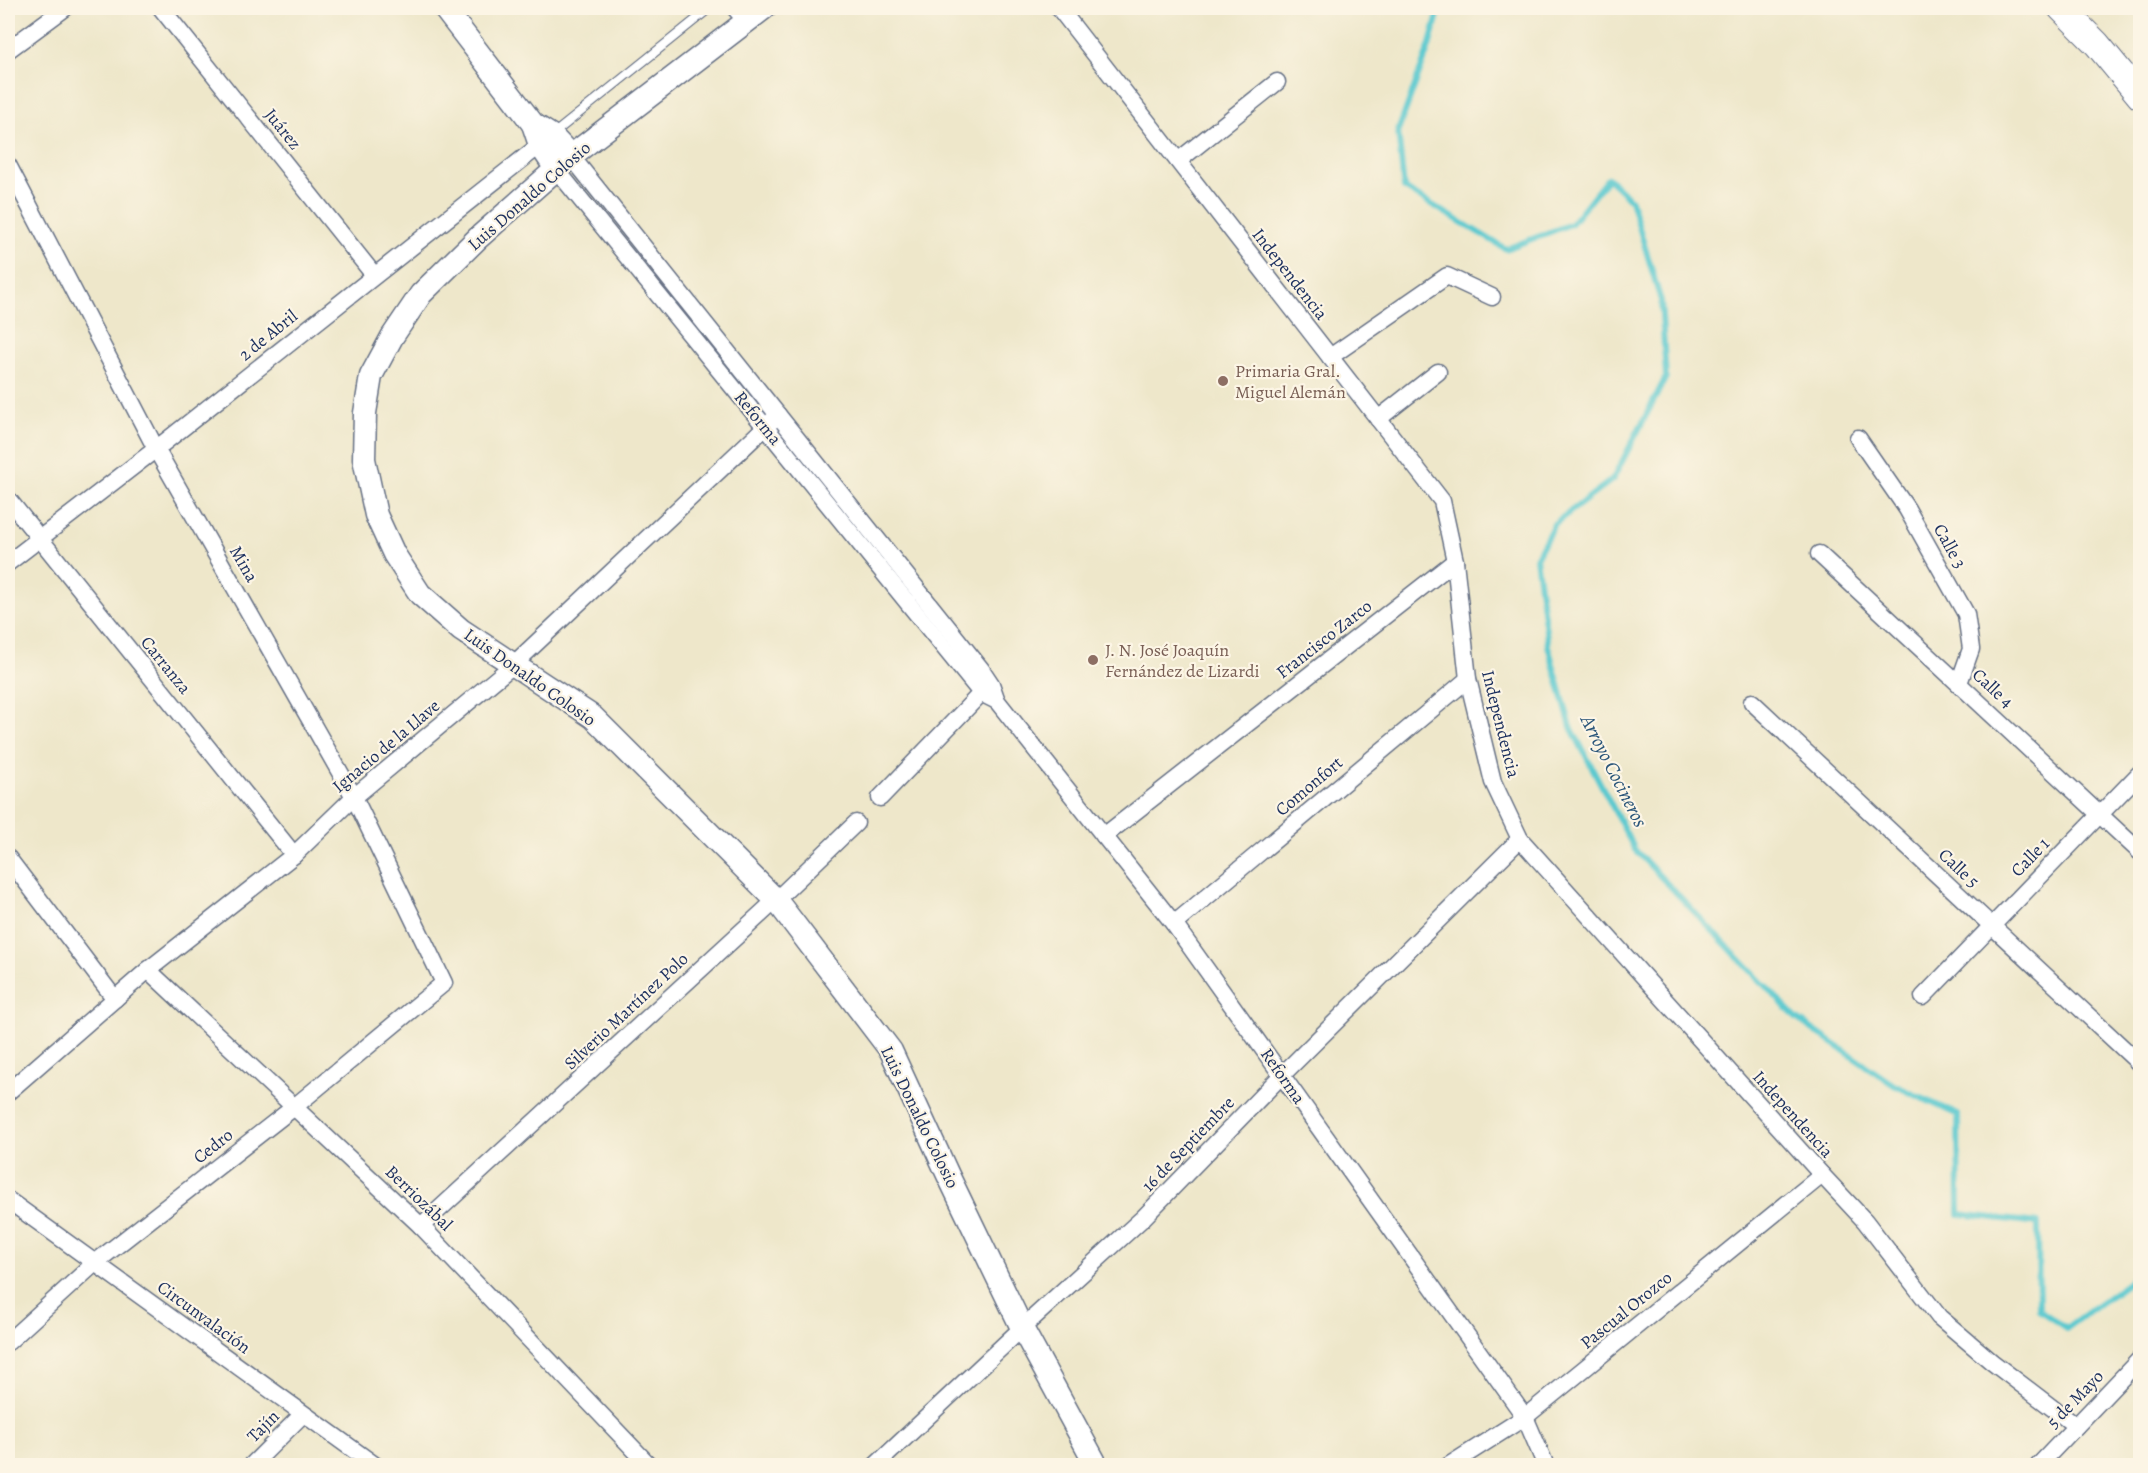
<svg xmlns="http://www.w3.org/2000/svg" width="2148" height="1473" viewBox="0 0 2148 1473" font-family="Alegreya,serif">
<rect width="100%" height="100%" fill="#fcf5e5"/>
<filter id="ink" filterUnits="userSpaceOnUse"><feTurbulence type="fractalNoise" baseFrequency=".0167" numOctaves="2"/><feDisplacementMap in="SourceGraphic" scale="12" xChannelSelector="R" yChannelSelector="G"/><feConvolveMatrix kernelMatrix="1 2 1 2 8 2 1 2 1" color-interpolation-filters="sRGB"/></filter>
<filter id="wash" filterUnits="userSpaceOnUse"><feTurbulence type="fractalNoise" baseFrequency=".008" numOctaves="4" result="noise"/><feDisplacementMap in="SourceGraphic" scale="24" xChannelSelector="R" yChannelSelector="G"/><feGaussianBlur stdDeviation="1.35" result="paint"/><feColorMatrix in="noise" values="0 0 0 0 0 0 0 0 0 0 0 0 0 0 0 0 0 1.4 0 .05"/><feComposite in="paint" operator="in"/></filter>
<g filter="url(#wash)">
<rect width="100%" height="100%" fill="#eee7ca"/>
<g fill="none" stroke-linecap="round" stroke-linejoin="round">
<path stroke="#5cc9cf" stroke-width="6" d="M1440,8L1429,47L1398,131L1404,188L1506,249L1571,224L1608,178L1631,200L1661,301L1666,377L1613,479L1554,524L1536,558L1548,646L1571,727L1635,850L1796,1018L1894,1085L1958,1115L1959,1214L2038,1223L2039,1310L2066,1328L2140,1274"/>
</g>
</g>
<g filter="url(#ink)">
<g fill="none" stroke-linecap="round" stroke-linejoin="round">
<defs>
<path id="lane" d="M552,135L710,8"/>
<g id="street">
<path d="M161,8L374,275"/>
<path d="M735,8L746,21"/>
<path d="M1059,8L1442,501L1455,561L1468,679L1493,782L1520,839L1822,1175L1865,1221L1939,1317L1992,1362L2076,1426"/>
<path d="M8,50L65,8"/>
<path d="M571,156L981,669L991,684L997,701L1174,924L1525,1417L1546,1466"/>
<path d="M1178,161L1277,82"/>
<path d="M8,165L156,449L354,797L444,983L293,1108L96,1262L8,1342"/>
<path d="M556,169L981,693L997,701"/>
<path d="M1330,357L1447,276L1492,297"/>
<path d="M1378,419L1438,372"/>
<path d="M1858,438L1907,509L1966,614L1971,649L1959,683"/>
<path d="M8,499L294,855"/>
<path d="M1819,554L2140,852"/>
<path d="M8,563L156,449L549,138"/>
<path d="M1752,702L2140,1064"/>
<path d="M880,798L988,686"/>
<path d="M1104,836L1455,561"/>
<path d="M8,858L115,999"/>
<path d="M1174,924L1468,679"/>
<path d="M148,970L421,1226L650,1466"/>
<path d="M1923,997L2140,773"/>
<path d="M8,1092L148,970L294,855L354,797L513,665L778,415"/>
<path d="M8,1200L376,1466"/>
<path d="M421,1226L776,900L856,823"/>
<path d="M251,1466L303,1414"/>
<path d="M875,1466L1022,1328L1143,1218L1282,1075L1520,839"/>
<path d="M1448,1466L1525,1417L1822,1175"/>
<path d="M2038,1466L2140,1359"/>
</g>
<g id="secondary">
<path d="M444,8L533,124L540,145L556,169"/>
<path d="M764,8L571,156L478,238L421,294L392,337L371,376L365,413L364,459L376,515L394,554L420,594L461,630L593,717L776,900L891,1051L948,1175L1022,1328L1097,1466"/>
<path d="M533,124L552,136L571,156"/>
</g>
<path id="primary" d="M2061,8L2097,44L2140,96"/>
</defs>
<use href="#lane" stroke="#656f84" stroke-width="10"/>
<use href="#street" stroke="#656f84" stroke-width="19"/>
<use href="#secondary" stroke="#656f84" stroke-width="25"/>
<use href="#primary" stroke="#656f84" stroke-width="28"/>
<use href="#lane" stroke="#fff" stroke-width="8"/>
<use href="#street" stroke="#fff" stroke-width="16"/>
<use href="#secondary" stroke="#fff" stroke-width="22"/>
<use href="#primary" stroke="#fff" stroke-width="26"/>
</g>
</g>
<g fill="#8d6e63" stroke="#fcf5e5" stroke-width="2">
<circle cx="1223" cy="381" r="6"/>
<circle cx="1093" cy="660" r="6"/>
</g>
<g text-anchor="middle" dominant-baseline="central" stroke-width="4.5" stroke-linejoin="round" paint-order="stroke">
<g font-size="18" fill="#1b2f5e" stroke="#fcf5e5">
<text transform="translate(283 129) rotate(51)">Juárez</text>
<text transform="translate(529 196) rotate(-41)">Luis Donaldo Colosio</text>
<text transform="translate(1290 274) rotate(52)">Independencia</text>
<text transform="translate(268 335) rotate(-39)">2 de Abril</text>
<text transform="translate(758 418) rotate(51)">Reforma</text>
<text transform="translate(1950 546) rotate(61)">Calle 3</text>
<text transform="translate(244 564) rotate(60)">Mina</text>
<text transform="translate(1324 639) rotate(-38)">Francisco Zarco</text>
<text transform="translate(166 665) rotate(51)">Carranza</text>
<text transform="translate(530 677) rotate(35)">Luis Donaldo Colosio</text>
<text transform="translate(1993 688) rotate(43)">Calle 4</text>
<text transform="translate(1501 724) rotate(76)">Independencia</text>
<text transform="translate(386 746) rotate(-40)">Ignacio de la Llave</text>
<text transform="translate(1309 786) rotate(-40)">Comonfort</text>
<text transform="translate(2030 857) rotate(-46)">Calle 1</text>
<text transform="translate(1959 868) rotate(43)">Calle 5</text>
<text transform="translate(626 1011) rotate(-43)">Silverio Martínez Polo</text>
<text transform="translate(1283 1076) rotate(55)">Reforma</text>
<text transform="translate(1793 1114) rotate(48)">Independencia</text>
<text transform="translate(920 1117) rotate(64)">Luis Donaldo Colosio</text>
<text transform="translate(1188 1144) rotate(-46)">16 de Septiembre</text>
<text transform="translate(213 1146) rotate(-38)">Cedro</text>
<text transform="translate(419 1198) rotate(44)">Berriozábal</text>
<text transform="translate(1626 1310) rotate(-39)">Pascual Orozco</text>
<text transform="translate(204 1317) rotate(36)">Circunvalación</text>
<text transform="translate(2075 1399) rotate(-46)">5 de Mayo</text>
<text transform="translate(263 1426) rotate(-45)">Tajín</text>
</g>
<g font-size="18" fill="#785e54" stroke="#fcf5e5" text-anchor="start">
<text x="1235" y="371">Primaria Gral.<tspan x="1235" dy="21">Miguel Alemán</tspan></text>
<text x="1105" y="650">J. N. José Joaquín<tspan x="1105" dy="21">Fernández de Lizardi</tspan></text>
</g>
<g font-size="20" font-style="italic" fill="#2b567a" stroke="#fcf5e5">
<text transform="translate(1614 771) rotate(63)">Arroyo Cocineros</text>
</g>
</g>
<rect width="2148" height="1473" fill="none" stroke="#fcf5e5" stroke-width="30"/>
</svg>
